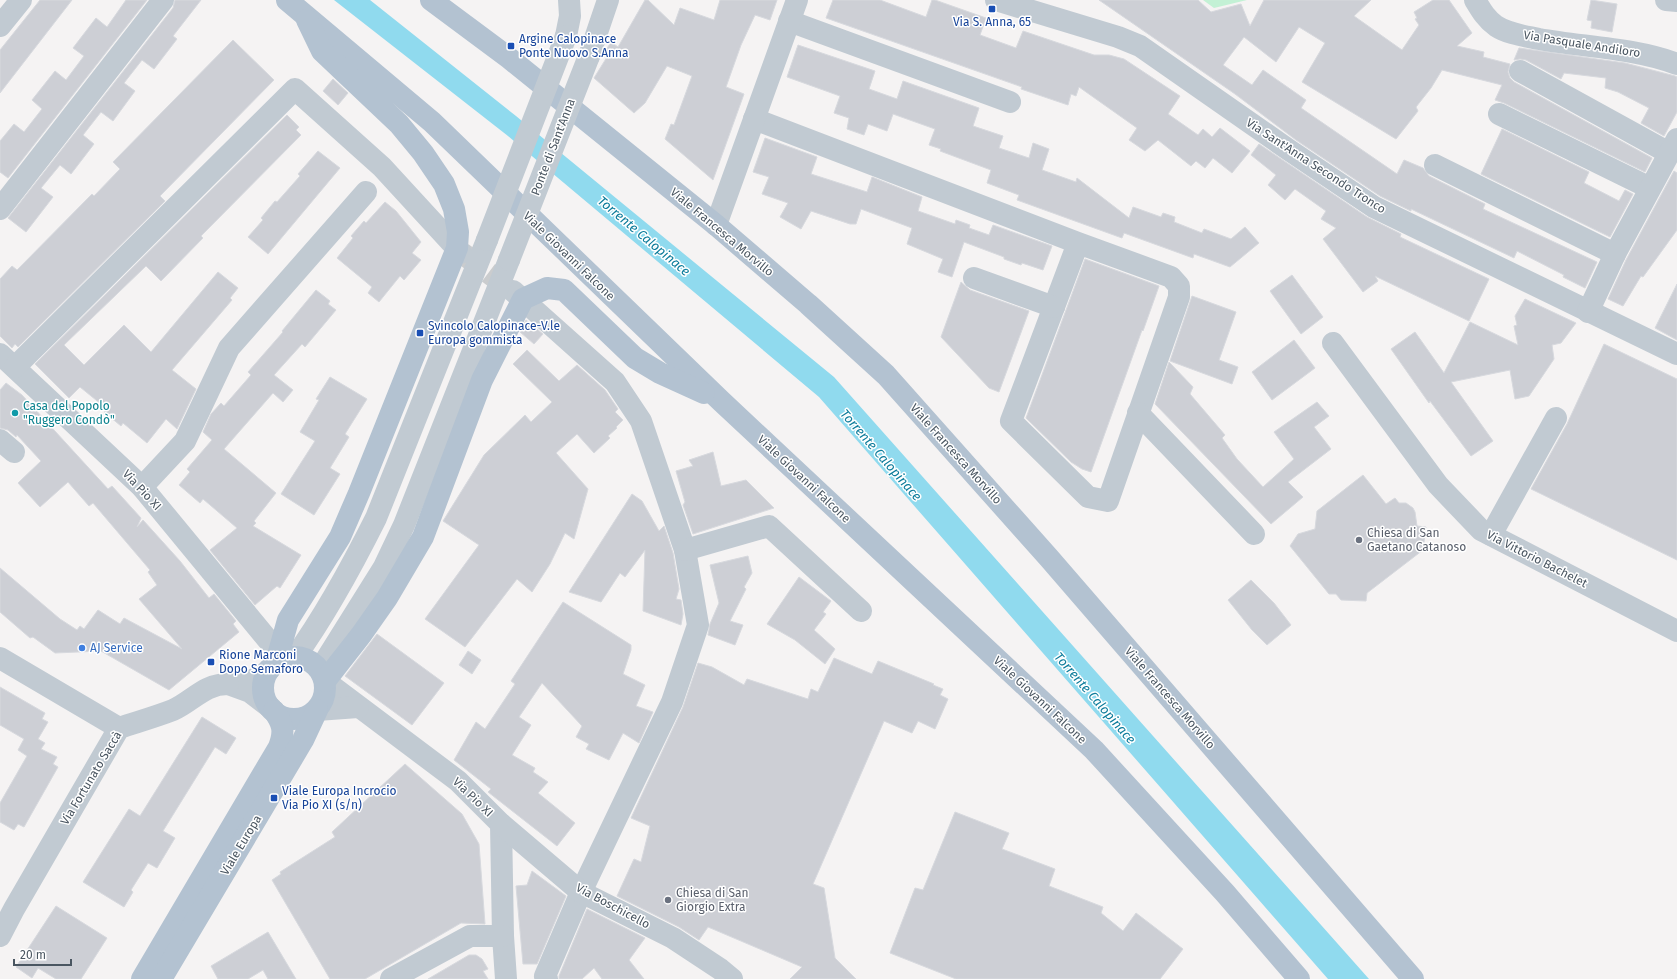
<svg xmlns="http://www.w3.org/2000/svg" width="1677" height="979" viewBox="0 0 1677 979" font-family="'Fira Sans',sans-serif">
<rect width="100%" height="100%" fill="#f5f3f3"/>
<path fill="#c3f1d5" d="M1203,0H1247L1214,8Z"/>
<path fill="#90daee" d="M334,0H370L516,116L834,377L1369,979H1328L819,397L508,136Z"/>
<g fill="#cdcfd5" stroke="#d7d9de">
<path d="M40,0H72L0,93V50Z"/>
<path d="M126,0H147L8,178L0,172V141L14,124L24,132L42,109L32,100L55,71L66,80L84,56L73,48L96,18L107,27Z"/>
<path d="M175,0H201L173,36L177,39L154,69L142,60L124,83L135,91L113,121L101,112L83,135L94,144L71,174L60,165L41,188L53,197L26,232L8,218L173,8Z"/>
<path d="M645,0H648L674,25L680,8L714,20L720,0H777L770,20L755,15L741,45L726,87L744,94L713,180L665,139L671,124L674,125L692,76L667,66L645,103L634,113L594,78L607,57L603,55L611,42L618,47Z"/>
<path d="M833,0H880L926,17L932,0H935L986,18L980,35L1016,48L1023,31L1094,55H1109L1124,59L1180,96L1168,114L1198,135L1203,129L1212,137L1220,128L1250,151L1232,173L1213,158L1205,168L1196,161L1191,166L1158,140L1145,151L1129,140L1137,128L1079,87L1076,96L1071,94L1068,105L1021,89L1022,87L826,18Z"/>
<path d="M1099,0H1198L1211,12L1241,4L1250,26L1264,0H1371L1354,16L1402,50L1419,25L1415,19L1417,18L1414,12L1433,0H1449L1472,33L1457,46L1484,52L1483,57L1510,64L1508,72L1510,78L1514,82L1652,158L1645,172L1504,103L1495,100L1502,85L1442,70L1431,88L1416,107L1418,111L1396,139L1302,82L1325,43L1299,27L1276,62L1244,37L1223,65L1252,85L1263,70L1306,100L1301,108L1397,174L1404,160L1423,168L1429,176L1485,204L1483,209L1597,262L1585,288L1563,277L1564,275L1517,251L1514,258L1411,209V211L1380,196L1296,140L1235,94Z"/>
<path d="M1591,0L1617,4L1612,32L1591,28L1592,21L1587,20Z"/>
<path d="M233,40L274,80L160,196L165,201L18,347L15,344L12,348L0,336V279L12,266L17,270L92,194L94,196L120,169L113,162Z"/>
<path d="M798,45L875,71L869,89L897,99L903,81L979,108L973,126L1003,136L999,148L1029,158L1033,143L1049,149L1042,170L1076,182L1077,178L1129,218L1133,207L1161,217L1163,213L1175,217L1174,222L1202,233L1204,229L1231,239L1245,227L1259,243L1230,267L1194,254L1193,258L1124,233L1122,238L1017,200L1019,195L987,183L991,170L940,151L941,149L929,145L935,129L893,114L887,131L868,124L864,135L847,129L849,118L834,113L840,96L787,77Z"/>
<path d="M1519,48L1625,63L1675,76L1677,77V112L1664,136L1641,123L1649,108L1618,92L1605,88L1606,78L1564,73L1561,79L1526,60L1520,59L1514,60Z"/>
<path d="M333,79L348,93L338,105L323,91Z"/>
<path d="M287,115L299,127L296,130L301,135L201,236L203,238L161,281L146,266L64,345L84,365L124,325L151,352L218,272L238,288L230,298L232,300L172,370L196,389L177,429L166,419L147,443L123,423L121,426L104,412L107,409L80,387L69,398L35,364Z"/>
<path d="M1502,129L1589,172L1584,183L1619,201L1625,190L1633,194L1610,237L1481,174Z"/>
<path d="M765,138L817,157L811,174L867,192L872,177L922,197L918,211L955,224L956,220L970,225L969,228L989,235L993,225L1052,246L1043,270L1022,263L1021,265L1004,259V257L964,242L952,277L938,272L943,259L907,244L912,228L861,209L856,224H850L811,211L801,229L780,217L788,203L762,194L769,177L753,172Z"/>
<path d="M1259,144L1367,217L1401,234L1400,237L1489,279L1469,321L1375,276L1378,281L1363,292L1323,239L1336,228L1321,219L1326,211L1295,189L1285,200L1268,185L1276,175L1251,155Z"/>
<path d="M318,151L340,168L268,254L248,237L263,220L261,218L275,201L277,202L300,176L298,174Z"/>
<path d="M1674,171L1677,173V230L1643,277L1641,276L1623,306L1608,299L1626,260Z"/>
<path d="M385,202L396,211L421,242L412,253L421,260L404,280L400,276L379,302L368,293L372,287L337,258L353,238L351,236L364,221L366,223Z"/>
<path d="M1085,259L1159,286L1143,331L1142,330L1091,472L1082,469L1071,462L1026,418Z"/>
<path d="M1292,275L1323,317L1301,334L1270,291Z"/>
<path d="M961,282L970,290L1029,311L999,392L989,388L941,337Z"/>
<path d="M1677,284V340L1655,328Z"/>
<path d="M316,290L330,301L328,304L336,310L305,347L302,344L274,375L293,390L283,402L273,393L224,449L276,493L254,521L256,523L253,526L301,555L280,588L277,586L255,605L210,550L237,528L203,499L200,503L179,485L190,472L187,469L212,440L203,432L211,414L221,403L224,406L251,375L248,372L283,332L282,331Z"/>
<path d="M1192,296L1236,312L1219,360L1238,367L1232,384L1170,361Z"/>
<path d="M1525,299L1576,323L1561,343L1552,345L1554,359L1529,396L1515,399L1510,370L1451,382L1493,441L1471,456L1430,401L1429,403L1391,349L1415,332L1444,373L1470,322L1518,345L1514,326L1517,325L1515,316Z"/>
<path d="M526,320L543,334L534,344L520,332Z"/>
<path d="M1294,340L1315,368L1272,400L1252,372Z"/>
<path d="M1604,344L1677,379V560L1531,489L1567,424Z"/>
<path d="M527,350L559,381L577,365L605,390L618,409L615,412L623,420L616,427L617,428L608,436L610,438L594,453L577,434L556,453L588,489L574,539L565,533L550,564L532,592L517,579L465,647L425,619L479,545L443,521L484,455L525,415L531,422L552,402L513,364Z"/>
<path d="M1169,362L1193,387L1190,394L1225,435L1222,438L1237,459L1263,487L1294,459L1274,432L1317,402L1329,416L1314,427L1331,449L1288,482L1303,497L1271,524L1155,404Z"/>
<path d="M330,377L367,399L345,434L349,437L330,468L340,474L314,515L281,494L315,441L300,432L319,400L316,399Z"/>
<path d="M6,383L22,395L108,489L112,486L141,518L137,527L143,520L180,561L209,598L214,594L236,621L233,624L239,632L169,690L101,651L55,653L33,637L30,638L0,612V568L60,619L77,630L80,626L84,629L98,610L120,624L124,618L182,649L139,599L157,585L148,572L150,570L93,503L89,506L68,482L40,507L18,483L41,461L17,435L16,437L8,430L0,428V390Z"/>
<path d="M713,452L721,486L746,480L774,508L693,534L683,505L685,502L676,471L693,466L689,460Z"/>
<path d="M1363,475L1386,504L1395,498L1399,503H1406L1413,508L1415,512L1417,526L1426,527L1423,550L1367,593L1366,601L1341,600L1336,594H1329L1290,546L1298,534L1315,529L1317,511Z"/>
<path d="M632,494L642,501L659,531L664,526L673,553L679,589L676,599L681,600L683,614L681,625L643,611L645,550L625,577L620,573L601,602L569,592Z"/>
<path d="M748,556L752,573L744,587L746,589L730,621L743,625L735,645L708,635L710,624L719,603L710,565Z"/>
<path d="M799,577L831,601L823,612L826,614L814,630L835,649L825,664L795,640L767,624Z"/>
<path d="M1251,580L1274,603L1291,625L1267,645L1252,630L1228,600Z"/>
<path d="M563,602L631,645V650L623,674L645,685L636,706L653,712L639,743L623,733L609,760L586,749L589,744L576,737L582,726L542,683L519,717L531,725L512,755L535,768L533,772L548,782L538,793L575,823L557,846L488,792L491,789L454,760L476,722L485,729L515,684L511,681Z"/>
<path d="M377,634L444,683L412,725L345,676Z"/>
<path d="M468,651L481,660L472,674L459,665Z"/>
<path d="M834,658L872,674L878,661L934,684L933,685L943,689L940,695L948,699L935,729L918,721L912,733L884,721L813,884L824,888L835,958L856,979H790L802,967L708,927L699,940L679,927L617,896L634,859L641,862L650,826L631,818L683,707L698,663L712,667L744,685L747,679L808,699L811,689L818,692Z"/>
<path d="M0,687L45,713L42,719L48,722L38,739L45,743L41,749L57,757L53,764L58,767L24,827L18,824L14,830L0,822V803L27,756L18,750L24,739L0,725Z"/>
<path d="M202,717L236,738L226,754L215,747L163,831L175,838L157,868L148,863L131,890L133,892L124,907L83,882L129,809L140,816Z"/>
<path d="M405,764L462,814L479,844L485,924L461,923L365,979H330L272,880L281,874L280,872L335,837L332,832Z"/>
<path d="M955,812L1009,833L1002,849L1055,869L1049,886L1103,907L1101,913L1123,931L1136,913L1183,949L1160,979H956L890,953L915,888L923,890Z"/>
<path d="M532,871L566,896L537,964H523L516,886L527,885Z"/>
<path d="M56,906L107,938L81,979H56L38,968L32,978L16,967Z"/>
<path d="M587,909L645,938L629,960L644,979H602L594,968L582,979H559V976Z"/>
<path d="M268,932L296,979H268L263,970L248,979H218L211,966Z"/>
<path d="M469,955H476L482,959L488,969L483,971L488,979H428Z"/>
</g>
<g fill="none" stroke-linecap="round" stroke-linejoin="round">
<path stroke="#caccce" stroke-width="22" stroke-dasharray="22 11" stroke-linecap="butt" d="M462,253L513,291"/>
<g stroke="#c1cad2" stroke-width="22">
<path d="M996,0L1118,37L1140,46L1289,150L1374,207L1677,354"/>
<path d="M1475,0C1481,10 1486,19 1496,26C1508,34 1525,36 1539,39C1583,47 1636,48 1677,64"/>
<path d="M1666,0L1677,1"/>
<path d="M789,21L1010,102"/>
<path d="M0,26L21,0"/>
<path d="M566,36L570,16L569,0"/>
<path d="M589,56L608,0"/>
<path d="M1520,71L1669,153"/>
<path d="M1499,114L1650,188"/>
<path d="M754,119L1078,243L1171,277L1179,286V297L1108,501L1088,497L1011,421L1078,243"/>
<path d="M1435,165L1615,254"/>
<path d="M0,209L163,0"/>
<path d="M716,225L797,0"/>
<path d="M974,278L1054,307"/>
<path d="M513,291L615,382L641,421L685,550L698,625L672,702L581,892L545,976L547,979"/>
<path d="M1588,312L1615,254L1677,139"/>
<path d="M1333,343L1438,485L1481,530L1677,631"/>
<path d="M0,354L142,487L268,640"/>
<path d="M15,367L295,89L382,167L461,253"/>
<path d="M1138,413L1254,534"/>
<path d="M0,440L14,452"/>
<path d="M142,487L185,441L229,348L366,192"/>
<path d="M1491,535L1556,418"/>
<path d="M685,550L769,526L861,611"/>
<path d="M295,657C326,614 352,566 376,518L487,240"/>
<path d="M0,658L119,728"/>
<path d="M269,670C255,682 246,682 228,684L250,692L271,708"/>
<path d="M322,674L327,658L384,567L404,525L509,260"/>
<path d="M325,681L458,781L501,824L503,936L506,979"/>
<path d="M317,710L358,707"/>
<path d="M501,824L581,892L673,938L720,969L732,979"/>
<path d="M0,936L14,909L119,728C137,722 155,717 173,710C193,701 204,684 228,684"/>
<path d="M391,979L470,936H503"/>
</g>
<g stroke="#b3c2d1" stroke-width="22">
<path d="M287,0L432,122L721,401L1094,750L1225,893L1299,979"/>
<path d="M431,0L509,58L716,225L808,304L886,375L1049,558L1413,979"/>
<circle cx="294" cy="688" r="31"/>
<path d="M276,663L288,620L340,537L359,493L457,248L458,232L454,209L444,184L423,153L399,124L322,51L307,20"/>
<path d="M325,681L361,635L387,598L423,537L482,380L523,299L547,288L564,290L635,358L660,373L704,393"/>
<path d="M142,979L279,747C285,731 283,724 274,711"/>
<path d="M161,979L303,740L317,710"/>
</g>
<g stroke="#c1cad2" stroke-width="22">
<path d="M487,240L566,36"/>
<path d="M509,260L589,56"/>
</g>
</g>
<g fill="#1a4fb4" stroke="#fff" stroke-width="1.5">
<rect x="988" y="5" width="8" height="8" rx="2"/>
<rect x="507" y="42" width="8" height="8" rx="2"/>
<rect x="416" y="329" width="8" height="8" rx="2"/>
<rect x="207" y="658" width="8" height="8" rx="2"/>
<rect x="270" y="794" width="8" height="8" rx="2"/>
</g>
<circle fill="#0f9aa8" stroke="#fff" stroke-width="1.5" cx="15" cy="413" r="4"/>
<g fill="#6b7280" stroke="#fff" stroke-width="1.5">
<circle cx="1359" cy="540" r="4"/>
<circle cx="668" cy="900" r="4"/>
</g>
<circle fill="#3f7fe0" stroke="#fff" stroke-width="1.5" cx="82" cy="648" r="4"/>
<g text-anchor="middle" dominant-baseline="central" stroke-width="3" stroke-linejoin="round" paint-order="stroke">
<g font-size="12" fill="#164399" stroke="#fff" text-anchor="start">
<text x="992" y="22" text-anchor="middle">Via S. Anna, 65</text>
<text x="519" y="39">Argine Calopinace<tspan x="519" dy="14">Ponte Nuovo S.Anna</tspan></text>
<text x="428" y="326">Svincolo Calopinace-V.le<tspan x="428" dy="14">Europa gommista</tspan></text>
<text x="219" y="655">Rione Marconi<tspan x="219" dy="14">Dopo Semaforo</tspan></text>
<text x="282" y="791">Viale Europa Incrocio<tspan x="282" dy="14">Via Pio XI (s/n)</tspan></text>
</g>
<g font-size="12" fill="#4a5661" stroke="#fff">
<text transform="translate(1582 44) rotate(9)">Via Pasquale Andiloro</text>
<text transform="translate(553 147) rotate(-69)">Ponte di Sant'Anna</text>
<text transform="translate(1316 166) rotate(33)">Via Sant'Anna Secondo Tronco</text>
<text transform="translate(722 232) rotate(40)">Viale Francesca Morvillo</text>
<text transform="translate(569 256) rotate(44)">Viale Giovanni Falcone</text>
<text transform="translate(956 454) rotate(48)">Viale Francesca Morvillo</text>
<text transform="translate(804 479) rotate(43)">Viale Giovanni Falcone</text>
<text transform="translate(142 490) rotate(47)">Via Pio XI</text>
<text transform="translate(1537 559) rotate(27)">Via Vittorio Bachelet</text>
<text transform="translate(1170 698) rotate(49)">Viale Francesca Morvillo</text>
<text transform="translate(1040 700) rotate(43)">Viale Giovanni Falcone</text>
<text transform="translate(91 778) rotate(-59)">Via Fortunato Saccà</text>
<text transform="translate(473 797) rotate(44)">Via Pio XI</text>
<text transform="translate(241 845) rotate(-59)">Viale Europa</text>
<text transform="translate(613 906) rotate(28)">Via Boschicello</text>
</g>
<g font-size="12" fill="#0d838f" stroke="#fff" text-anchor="start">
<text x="23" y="406">Casa del Popolo<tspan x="23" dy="14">"Ruggero Condò"</tspan></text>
</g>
<g font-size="12" fill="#5b616d" stroke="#fff" text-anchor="start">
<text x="1367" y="533">Chiesa di San<tspan x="1367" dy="14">Gaetano Catanoso</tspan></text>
<text x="676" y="893">Chiesa di San<tspan x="676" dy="14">Giorgio Extra</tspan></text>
</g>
<g font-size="12" fill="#366cbe" stroke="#fff" text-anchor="start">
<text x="90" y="648">AJ Service</text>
</g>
<g font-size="13" font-style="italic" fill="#0c7c9b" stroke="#fff">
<text transform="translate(644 236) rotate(40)">Torrente Calopinace</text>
<text transform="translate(881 455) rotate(49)">Torrente Calopinace</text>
<text transform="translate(1095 698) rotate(49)">Torrente Calopinace</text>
</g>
</g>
<path d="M14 959v6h57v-6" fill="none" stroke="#4a5661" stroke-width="2"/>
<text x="20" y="959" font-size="12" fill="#4a5661" stroke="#ffffff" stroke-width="3" paint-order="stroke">20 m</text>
</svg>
